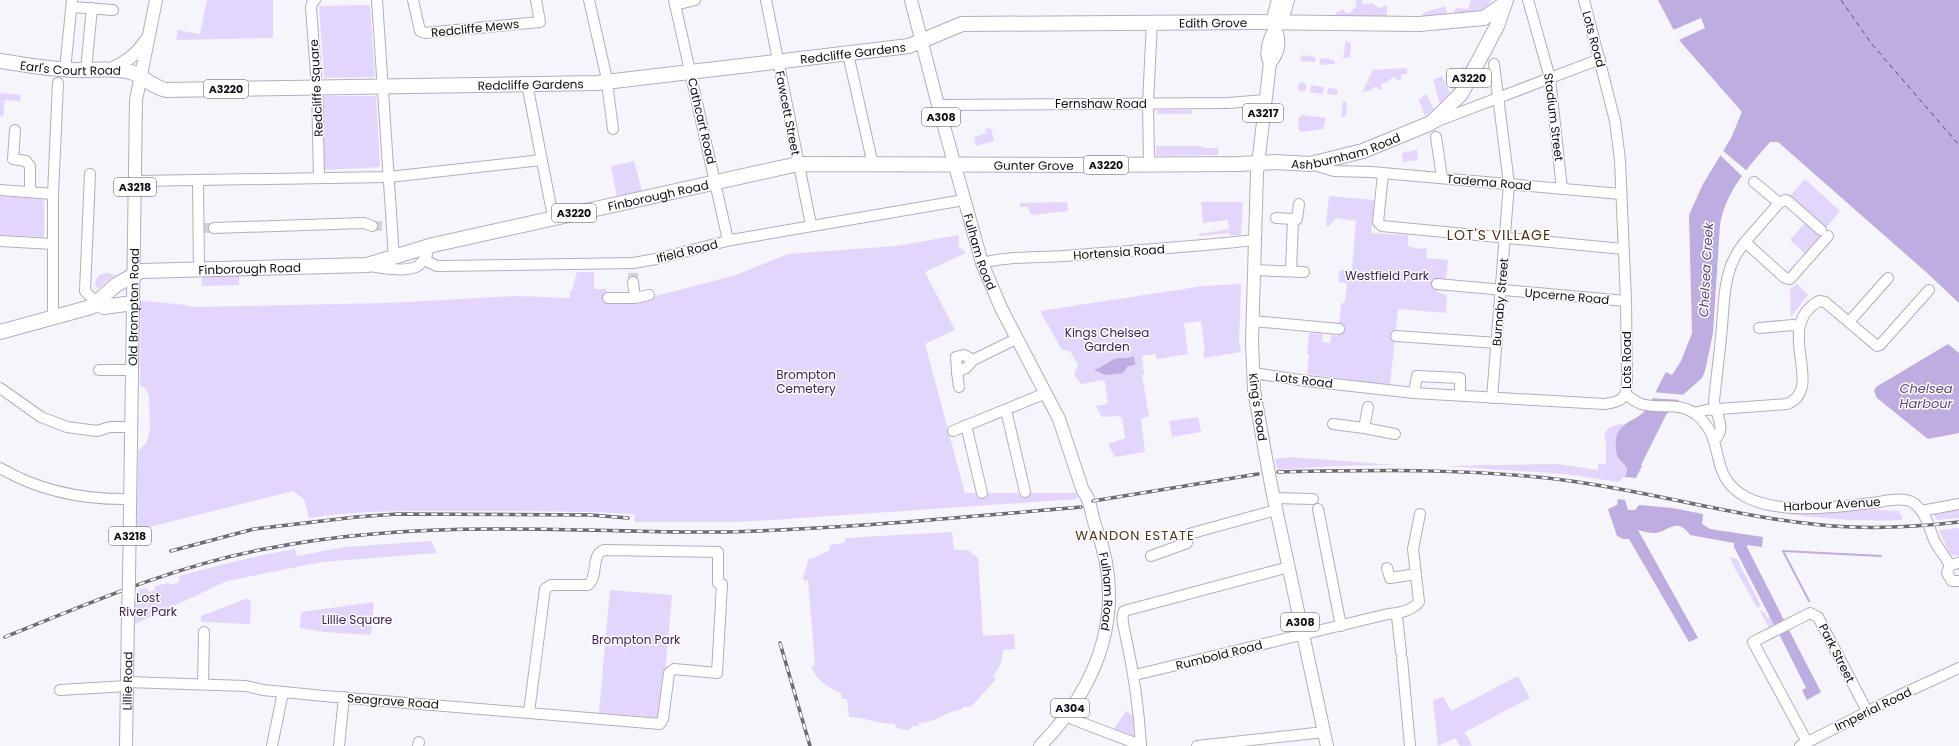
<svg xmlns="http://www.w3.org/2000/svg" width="1959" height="746" viewBox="0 0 1959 746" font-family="Poppins,sans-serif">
<rect width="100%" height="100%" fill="#f7f5fc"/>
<g fill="#e2d6fc">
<path d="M207,0H273V38L176,40L178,30L200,34Z"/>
<path d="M1356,0H1362L1363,4L1372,3L1379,8L1387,5V19L1336,17V13L1343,9L1345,13H1350L1356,6Z"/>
<path d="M1471,0H1491C1485,15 1470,13 1456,14L1454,10L1458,8L1468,9Z"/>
<path d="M370,5L375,77L324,78L319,6Z"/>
<path d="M1445,6L1447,13L1445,16L1423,18V14L1426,12Z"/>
<path d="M1346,40L1351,44L1350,57L1343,58Z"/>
<path d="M1302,55L1315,57L1316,62L1301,61L1300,59Z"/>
<path d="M1322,58L1334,60L1335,64L1321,65L1319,60Z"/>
<path d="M1461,66L1466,68L1453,91L1445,75L1453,73L1455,74L1461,70Z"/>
<path d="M1406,68L1408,73L1401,75V79L1398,81L1395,77L1389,80V82L1381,84L1382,89L1379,90L1376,86L1370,91L1362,92L1373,70Z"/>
<path d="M1442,76L1450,93L1440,103C1437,95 1436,88 1433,80Z"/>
<circle cx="1302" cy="87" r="4.5"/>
<path d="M1311,85L1324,87L1323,94L1310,92Z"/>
<path d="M1328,88L1337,89L1338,93L1335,95L1327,94Z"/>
<path d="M0,93L21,95L20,101L5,100L3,117L0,116Z"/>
<path d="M1426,94L1434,109L1425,116L1419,100Z"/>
<path d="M319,96H376L380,167L324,170Z"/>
<path d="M1343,101L1347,103L1346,115L1343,117H1341Z"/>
<path d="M1158,110H1192V114H1156Z"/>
<path d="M1302,115L1326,118L1323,129L1301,132L1298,128L1299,118Z"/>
<path d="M991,128L994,141L976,146L974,137L986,133L985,129Z"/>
<path d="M1156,146H1200L1204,148H1218V155L1156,156Z"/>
<path d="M1417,150L1418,160L1403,162L1402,153Z"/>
<path d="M634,161L642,191L617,197L611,166Z"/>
<path d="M1805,179L1840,211L1825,229L1789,197Z"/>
<path d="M0,196L44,199V237L0,235Z"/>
<path d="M1329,196L1375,200L1371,233L1408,235V246L1419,249L1427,248L1426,258L1448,260L1446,279L1438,278L1437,292L1447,295L1446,313L1398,309L1390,385L1307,374L1309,355L1307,354L1309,333L1323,334L1322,342L1330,343L1331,335L1338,336L1341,304L1345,302L1347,283L1338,282L1340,270H1352L1356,221L1336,218L1328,227L1326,225Z"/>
<path d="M1067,202L1068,211L1033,215L1030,213L1028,207H1020V203Z"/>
<path d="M1201,202H1243L1241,235H1230L1229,233L1199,236V234L1229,229L1228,220L1203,223Z"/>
<path d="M1806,222L1823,237L1807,255L1790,240Z"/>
<path d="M959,235C958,252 957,243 966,253L925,272L955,330L925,344L965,493H1076L1078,499L772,520L732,522H635L634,514C576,511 518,511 460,511C410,511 359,510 309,518L304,499L293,491L137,530L138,451L147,442L150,430L149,396L146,389L140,385L141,302L144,301L186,305L193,307L388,303L515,296L570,298V291H572L577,272H594V289H606L607,295L637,301L736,275L788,254L896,246Z"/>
<path d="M107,273L115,275L97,289L95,284C96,277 99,273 107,273Z"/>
<path d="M239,276V285L202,286V277Z"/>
<path d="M1241,284L1239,343L1241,352L1204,358L1203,352H1205L1201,321L1184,323L1188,354L1157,359L1155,354L1142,356L1144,374L1142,375L1149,416L1141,419L1145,452L1115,457L1108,444L1125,438L1122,418L1118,416L1102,417L1096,406L1106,404L1108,402L1105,382L1102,380L1081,384L1074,375L1078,365L1070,351L1062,350L1040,311L1203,286Z"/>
<path d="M1797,284L1808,295L1791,317L1790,289Z"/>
<path d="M1198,417L1201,432L1172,437L1169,421Z"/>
<path d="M1625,424C1620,430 1614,451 1618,458C1621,463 1626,464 1628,470L1625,477L1621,479L1619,482L1565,474L1446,466L1558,464L1598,470V464H1606V442L1604,435C1608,425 1615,425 1625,424Z"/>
<path d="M1290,457L1396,465L1333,466L1277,470L1275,459Z"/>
<path d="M1959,508V518L1937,520L1932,512Z"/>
<path d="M1875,510L1900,511L1899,514L1902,515V520C1862,522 1822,519 1782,513Z"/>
<path d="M1959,528V556L1950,554L1939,530Z"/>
<path d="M952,532L954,550H968L978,558L983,636L1014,634L1015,649L1003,650C1003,660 999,669 993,676L996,679L971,707H963L962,709C947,711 937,722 919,723V726H913L908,730L896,728L895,724C878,724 864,717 849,717L847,699H842L841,693C826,687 818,681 811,667L815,665L808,580L804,581L803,577L809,559L814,558L830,550V545L845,543V538Z"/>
<path d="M431,541L437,553L322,562L227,581L135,624V602L138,590L147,588L149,592L155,590V586L169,583L170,585L179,582V576C217,565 256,556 295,549L297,556L345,547Z"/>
<path d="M1729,557L1737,559L1761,606L1757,608Z"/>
<path d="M610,590L672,595L661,718L599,713Z"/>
<path d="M248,598L251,603L250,624L201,622V616Z"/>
<path d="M374,602L371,635L324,632L300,628L301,612Z"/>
<path d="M1761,610L1763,613L1765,612L1767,618L1769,617L1774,625L1769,628L1760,611Z"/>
<path d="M1518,676L1530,698L1465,732L1472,746H1460L1455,738L1438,746L1433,700L1443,697L1451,711Z"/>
<path d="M1126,711L1133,716L1134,737L1114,729Z"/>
</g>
<g fill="#beade0">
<path d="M1658,0H1959V303L1926,272L1778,142H1770C1748,168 1726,190 1720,225L1713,333L1705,371L1702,378L1685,393L1666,415L1641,465L1642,466L1636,478L1625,477C1630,467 1625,466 1619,459C1615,454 1615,441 1617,435C1622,422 1636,420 1645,411C1650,406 1661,380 1666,372L1672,375L1681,361L1692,333L1689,215L1703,184L1731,138L1742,112L1679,40Z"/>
<path d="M1948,344L1959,353V433L1928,439L1877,398L1874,391L1876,387Z"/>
<path d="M1134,356L1135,365L1128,366L1123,373L1106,375L1094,370C1103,367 1107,362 1115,359C1121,357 1127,359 1134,356Z"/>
<path d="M1618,499L1625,500L1628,510H1635L1639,505L1672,508L1703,514L1702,524L1710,529L1763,537L1762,547L1747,545V547L1784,620L1774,625L1734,547V543L1690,535C1676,515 1666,534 1654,533C1649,533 1643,531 1638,530L1698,638L1689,642L1629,539H1623L1617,536L1608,509L1617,505Z"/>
<path d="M1789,630L1821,692L1807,700L1802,690L1806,688L1779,634Z"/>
</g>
<g fill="#f7f5fc">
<path d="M1701,18L1705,28L1679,40L1673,30Z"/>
<path d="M1722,150L1747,171L1743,177L1719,154Z"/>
<path d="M1652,392L1686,395L1682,400L1649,398Z"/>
</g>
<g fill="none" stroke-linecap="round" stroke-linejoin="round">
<g stroke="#beade0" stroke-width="2">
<path d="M1783,551L1881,556"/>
<path d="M1783,551L1809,601"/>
</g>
<path stroke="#5f4787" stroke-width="1" stroke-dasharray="5 4" stroke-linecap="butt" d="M1841,0L1871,43L1959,145"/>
<g stroke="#d4d2d9" stroke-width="10" stroke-dasharray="10 5" stroke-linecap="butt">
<path d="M372,226H382"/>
<path d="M204,228H214"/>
<path d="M633,273V282"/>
</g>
<defs>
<g id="minor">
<path d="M315,0L312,3L311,8L317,88L319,178"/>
<path d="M377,0L394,258"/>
<path d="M413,0L420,31L425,33L540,22L536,0"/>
<path d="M589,0L606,75L613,129"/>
<path d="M674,0L727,236L731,240"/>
<path d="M766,0L811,225"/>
<path d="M1528,0L1550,78L1562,189"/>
<path d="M675,5L695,0"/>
<path d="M72,7L113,10"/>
<path d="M848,54L873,165"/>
<path d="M65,70L72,0"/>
<path d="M86,70L92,8"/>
<path d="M527,84L553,217"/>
<path d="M938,105L1228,103L1265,100"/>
<path d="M1435,122L1600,59"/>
<path d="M15,130L13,159L26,161L30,166V191"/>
<path d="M1436,137L1442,178"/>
<path d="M1149,164L1148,103L1152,22"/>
<path d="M1311,164L1334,171L1371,172L1621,194"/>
<path d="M90,174L85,291L97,304"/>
<path d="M1383,174L1378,222L1382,226L1623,249"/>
<path d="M135,181L389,177L541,160"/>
<path d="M198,181L199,270"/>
<path d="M1754,182L1779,203"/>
<path d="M0,190L53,194"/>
<path d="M1276,218L1293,219L1291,271"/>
<path d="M1293,219H1297L1299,204"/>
<path d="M214,228L364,223L372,226"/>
<path d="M0,241L52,244"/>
<path d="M1745,242L1779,203L1785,200L1788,201L1821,230"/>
<path d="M424,260L437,266L633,263L656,259L731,240L964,200"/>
<path d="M982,263C1007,256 1037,258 1064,256C1128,251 1191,247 1255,240"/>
<path d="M369,266C383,268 403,272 416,267C421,265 424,259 427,255"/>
<path d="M1254,270L1304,272"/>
<path d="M1437,284L1626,301"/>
<path d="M608,298H635L633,282"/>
<path d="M635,298L649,295"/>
<path d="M53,317V194L58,83"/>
<path d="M1253,321L1339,329"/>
<path d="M1849,322L1888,278"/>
<path d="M1759,328L1793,325L1798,327"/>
<path d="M1396,336L1497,343"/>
<path d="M99,370H133"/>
<path d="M957,372L956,357L964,355L973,360"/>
<path d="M1253,373L1307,381L1414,393L1604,404C1624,402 1627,397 1627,378L1626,301L1620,160L1615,121L1584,0"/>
<path d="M959,387L957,372L966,368L973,360L1016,339"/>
<path d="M0,388L41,417L67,427L97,431L110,427H132"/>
<path d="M1414,393L1417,376L1460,378V395"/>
<path d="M1626,395C1631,398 1636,402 1641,404C1661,410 1681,400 1699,417C1727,443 1707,476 1746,497C1780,515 1835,507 1872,503C1882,502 1895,498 1905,500C1909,500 1915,503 1918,507C1927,515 1930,531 1935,542C1940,550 1945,557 1950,565"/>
<path d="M1492,398L1509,184L1494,64"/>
<path d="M1368,407L1364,428L1395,434"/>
<path d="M1006,410L1025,492"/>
<path d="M1694,413L1706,410L1787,404C1827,388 1772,327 1819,301L1825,302L1877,346L1880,345L1929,290"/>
<path d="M1333,424L1364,428"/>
<path d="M966,425L982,493"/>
<path d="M953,431L1046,393"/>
<path d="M1714,440C1728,429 1715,415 1714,401C1716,380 1719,359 1721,337C1725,303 1721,270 1745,242L1785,278L1790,279L1828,236"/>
<path d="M0,468C41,492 84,500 131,499"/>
<path d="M1274,498L1313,499"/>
<path d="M1318,509L1341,626"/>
<path d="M1921,511L1959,504"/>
<path d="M1151,556L1187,543L1189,534L1276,510"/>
<path d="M1959,563L1950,565L1947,573L1952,581H1959"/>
<path d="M1387,568L1390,578L1416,574"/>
<path d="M1395,614L1397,617L1401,652"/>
<path d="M1402,659L1410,746"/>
<path d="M1135,675L1388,614C1398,614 1413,610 1419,602L1413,549L1420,514"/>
<path d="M127,682L246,686L263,690L324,696L660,724L663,719L669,673L674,669L717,673L722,584L718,583V552L604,550C590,555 599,577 588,585H551L545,589L529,712"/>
<path d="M203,684L204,632"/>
<path d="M60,690L127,686"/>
<path d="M1072,719L1135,743L1141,744"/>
<path d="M1807,742L1753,642L1810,613L1818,617L1867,711"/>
<path d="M272,746L283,692"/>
<path d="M339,746L344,697"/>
<path d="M418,746L419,742"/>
<path d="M1141,746C1139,710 1134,674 1126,638C1125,630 1120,619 1124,611L1289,567"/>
<path d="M1197,746L1324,732"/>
<path d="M1800,746L1898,696L1959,668"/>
</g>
<g id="major">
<path id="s1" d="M911,0L938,105L982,263L1001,308L1059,419L1083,491C1091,499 1091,514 1095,525C1128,607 1100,685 1040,746"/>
<path d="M1278,22L1274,15L1278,0"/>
<path d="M1270,63C1278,54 1281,42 1276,31"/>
<path d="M111,69C126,62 136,55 146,40"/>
<path d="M1266,458L1254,390L1252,341L1257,173L1270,63C1262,48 1274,30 1282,18C1285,14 1286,5 1288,0"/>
<path d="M1272,490L1327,746"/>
<path id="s2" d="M129,579L136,100L156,0"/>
<path id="s3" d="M126,746L128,615"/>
</g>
<g id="highway">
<path id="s4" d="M0,61C24,65 48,69 73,70C92,71 112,67 131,72C143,76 152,87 166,90L597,83L909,46L962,24L1258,22L1419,24L1484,18L1504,4"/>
<path d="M97,304L104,307L133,303"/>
<path id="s5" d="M0,332L91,307L116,285L141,271L367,265L433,245L798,164L1078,165L1239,164L1276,162L1310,164L1363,151L1431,123L1461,94L1497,26L1506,0"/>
</g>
</defs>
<use href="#minor" stroke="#b3adbf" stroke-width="12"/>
<use href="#major" stroke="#b3adbf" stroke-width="14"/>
<use href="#highway" stroke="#b3adbf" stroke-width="16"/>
<use href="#minor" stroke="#fff" stroke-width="10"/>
<use href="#major" stroke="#fff" stroke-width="12"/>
<use href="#highway" stroke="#fff" stroke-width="14"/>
<defs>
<g id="rail">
<path d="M1278,472C1376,470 1474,468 1571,481C1658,493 1744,519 1832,526C1874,529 1917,527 1959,522"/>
<path d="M1093,501L1258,474"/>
<path d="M171,551L254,529L356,517L397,514L591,515L628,518"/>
<path d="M5,637C90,603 174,566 265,549C340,534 418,529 494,529C571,528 648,533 725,532C843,529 964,517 1081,507"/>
<path d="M780,643L810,746"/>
</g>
</defs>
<use href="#rail" stroke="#6e6c73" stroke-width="3.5"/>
<use href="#rail" stroke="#fff" stroke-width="2" stroke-dasharray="6" stroke-linecap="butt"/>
<defs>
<g id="major-bridge">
<path d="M1266,458L1272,490"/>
<path d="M128,615L129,579"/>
</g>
</defs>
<use href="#major-bridge" stroke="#b3adbf" stroke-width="14" stroke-linecap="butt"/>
<use href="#major-bridge" stroke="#fff" stroke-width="12"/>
</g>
<g text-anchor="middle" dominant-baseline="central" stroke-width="3" stroke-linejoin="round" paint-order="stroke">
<g fill="#fff" stroke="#57565a" stroke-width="1">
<rect x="1447" y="69" width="44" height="18" rx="3"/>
<rect x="204" y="80" width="44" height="18" rx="3"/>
<rect x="1243" y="104" width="40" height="18" rx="3"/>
<rect x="922" y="108" width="38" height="18" rx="3"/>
<rect x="1084" y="156" width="44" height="18" rx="3"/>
<rect x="114" y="178" width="42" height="18" rx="3"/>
<rect x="552" y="204" width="44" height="18" rx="3"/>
<rect x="109" y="527" width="42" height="18" rx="3"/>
<rect x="1281" y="613" width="38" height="18" rx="3"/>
<rect x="1051" y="699" width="38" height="18" rx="3"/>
</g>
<g font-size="11" font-weight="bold" fill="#0f0e14">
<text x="1469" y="78">A3220</text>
<text x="226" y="89">A3220</text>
<text x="1263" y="113">A3217</text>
<text x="941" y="117">A308</text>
<text x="1106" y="165">A3220</text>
<text x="135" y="187">A3218</text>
<text x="574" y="213">A3220</text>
<text x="130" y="536">A3218</text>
<text x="1300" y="622">A308</text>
<text x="1070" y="708">A304</text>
</g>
<g font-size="12" fill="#0f0e14" stroke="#fff">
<text stroke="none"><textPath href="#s4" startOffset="1225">Edith Grove</textPath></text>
<text transform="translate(475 28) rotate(-6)">Redcliffe Mews</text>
<text transform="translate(1594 39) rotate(75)">Lots Road</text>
<text stroke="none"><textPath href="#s4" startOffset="860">Redcliffe Gardens</textPath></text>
<text stroke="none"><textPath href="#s4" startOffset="71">Earl's Court Road</textPath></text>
<text stroke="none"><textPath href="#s4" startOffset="536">Redcliffe Gardens</textPath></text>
<text transform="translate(316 88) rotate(-93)">Redcliffe Square</text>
<text x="1101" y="103">Fernshaw Road</text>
<text transform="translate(788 113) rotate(79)">Fawcett Street</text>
<text transform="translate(1554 117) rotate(83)">Stadium Street</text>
<text transform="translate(702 121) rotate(77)">Cathcart Road</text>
<text stroke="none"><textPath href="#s5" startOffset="1375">Ashburnham Road</textPath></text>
<text stroke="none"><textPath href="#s5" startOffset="1061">Gunter Grove</textPath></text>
<text transform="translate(1489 182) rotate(5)">Tadema Road</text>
<text stroke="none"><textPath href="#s5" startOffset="682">Finborough Road</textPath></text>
<text transform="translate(687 251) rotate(-14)">Ifield Road</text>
<text stroke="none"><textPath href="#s1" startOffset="261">Fulham Road</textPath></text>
<text transform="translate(1119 252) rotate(-4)">Hortensia Road</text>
<text stroke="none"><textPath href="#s5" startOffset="265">Finborough Road</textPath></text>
<text transform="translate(1567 296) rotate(5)">Upcerne Road</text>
<text transform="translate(1500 302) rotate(-85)">Burnaby Street</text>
<text stroke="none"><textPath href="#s2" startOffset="272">Old Brompton Road</textPath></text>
<text transform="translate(1626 360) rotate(-90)">Lots Road</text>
<text transform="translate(1304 380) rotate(7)">Lots Road</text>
<text transform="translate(1258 407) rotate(82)">King's Road</text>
<text transform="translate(1832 504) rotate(-3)">Harbour Avenue</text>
<text stroke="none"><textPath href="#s1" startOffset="627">Fulham Road</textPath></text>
<text transform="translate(1837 653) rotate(63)">Park Street</text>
<text transform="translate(1219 655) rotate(-14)">Rumbold Road</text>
<text stroke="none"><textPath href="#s3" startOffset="65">Lillie Road</textPath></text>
<text transform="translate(393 701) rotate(4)">Seagrave Road</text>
<text transform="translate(1873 709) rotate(-26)">Imperial Road</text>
</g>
<g font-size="12" fill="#3b225e" stroke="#fff">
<text x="1387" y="275">Westfield Park</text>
<text x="1107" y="332">Kings Chelsea<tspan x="1107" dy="14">Garden</tspan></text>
<text x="806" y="374">Brompton<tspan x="806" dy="14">Cemetery</tspan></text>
<text x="148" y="597">Lost<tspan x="148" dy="14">River Park</tspan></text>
<text x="357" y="619">Lillie Square</text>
<text x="636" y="639">Brompton Park</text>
</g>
<g font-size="13" font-style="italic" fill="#5f4787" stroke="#fff">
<text transform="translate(1706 270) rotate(-87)">Chelsea Creek</text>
<text x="1926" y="388">Chelsea<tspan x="1926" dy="15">Harbour</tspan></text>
</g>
<g font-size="13" letter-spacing="1" fill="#4c3211" stroke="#fff">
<text x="1135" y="535">WANDON ESTATE</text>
</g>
<g font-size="14" letter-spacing="1" fill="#4c3211" stroke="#fff">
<text x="1499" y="235">LOT'S VILLAGE</text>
</g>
</g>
</svg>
